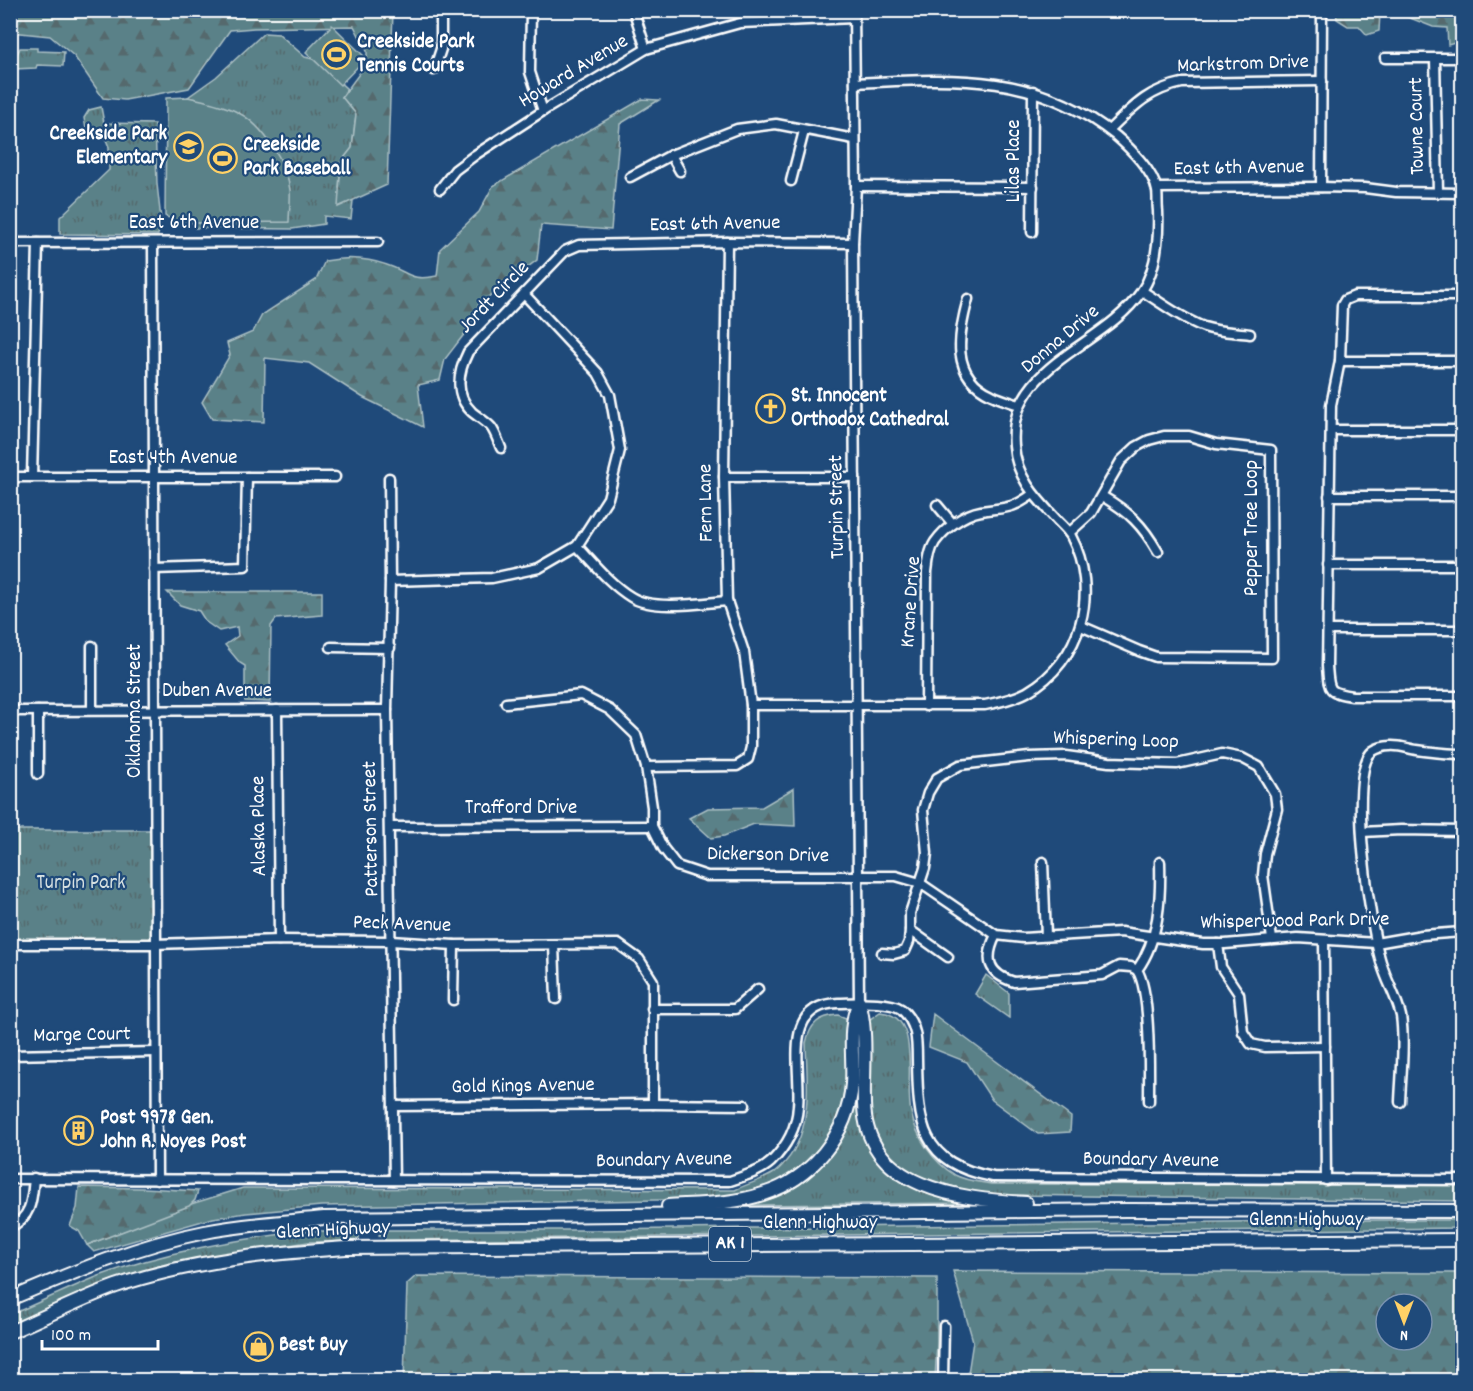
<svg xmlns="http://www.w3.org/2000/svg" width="1473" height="1391" viewBox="0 0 1473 1391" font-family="Dekko,sans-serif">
<defs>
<pattern id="grass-tufts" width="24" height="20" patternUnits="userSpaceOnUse" patternTransform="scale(1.5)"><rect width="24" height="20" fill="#5a8188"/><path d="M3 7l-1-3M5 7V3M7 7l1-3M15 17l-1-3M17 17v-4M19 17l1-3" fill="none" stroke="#54696d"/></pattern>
<pattern id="forest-firs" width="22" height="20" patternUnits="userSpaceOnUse" patternTransform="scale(1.5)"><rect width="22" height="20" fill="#5a8188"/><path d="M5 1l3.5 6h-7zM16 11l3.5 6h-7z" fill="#54696d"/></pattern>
</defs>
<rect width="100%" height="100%" fill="#1f4a7a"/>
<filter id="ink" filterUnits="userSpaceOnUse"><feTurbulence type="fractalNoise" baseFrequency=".0167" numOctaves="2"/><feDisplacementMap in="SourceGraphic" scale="12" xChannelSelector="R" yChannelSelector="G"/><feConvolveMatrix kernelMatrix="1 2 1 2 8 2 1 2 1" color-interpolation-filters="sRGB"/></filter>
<g filter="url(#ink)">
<g fill="url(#grass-tufts)" stroke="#acc0c4" stroke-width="1.5">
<path d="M264,33L279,34L305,57L313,59L347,89L342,97L356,114L352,148L341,162L339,188L354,192L351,219L324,216V224L292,229L195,228V223L288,222L274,147L239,113L188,97L216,77Z"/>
<path d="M20,48H37V51L64,52L63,66L37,65L36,68L14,69L13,63Z"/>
<path d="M101,107L104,123L155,124L157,184L161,220L158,235L60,234V217L109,170V147L104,135L86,129L84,118L89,110Z"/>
<path d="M10,830H152L151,939H11Z"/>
<path d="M986,975L1009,993V1018L975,994Z"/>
<path d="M880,1012C923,1015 904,1082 911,1112C916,1137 933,1162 955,1175C966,1181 980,1182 991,1184L1462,1185V1201L1006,1195L968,1191L918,1176L903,1169L884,1148L871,1122L869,1020Z"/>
<path d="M838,1015L846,1018L848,1025C847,1080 848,1131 799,1167C791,1173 782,1181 772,1185C753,1192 733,1195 714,1199L321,1206L246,1213L213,1218L94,1252L87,1245L191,1204L243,1188L735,1190C747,1184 763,1180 774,1173C815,1141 807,1088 806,1043C810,1024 819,1016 838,1015Z"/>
<path d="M858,1082C860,1098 860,1117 863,1133C875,1179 919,1192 959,1203L747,1205C759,1202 772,1199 783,1194C813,1179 840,1151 851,1119C855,1107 856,1094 858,1082Z"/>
<path d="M1381,1220H1462V1228L386,1240L379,1235L385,1230H597Z"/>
<path d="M305,1231H354L360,1234L359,1238L354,1241L308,1242L218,1256L11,1326L10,1315C40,1302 69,1288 99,1276C166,1251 235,1240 305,1231Z"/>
</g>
<g fill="url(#forest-firs)" stroke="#acc0c4" stroke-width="1.5" fill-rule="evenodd">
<path d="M1462,10V15L1458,19V42L1448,45L1447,28L1433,27L1400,14L1380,12L1379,31L1367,35L1359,26H1348L1337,19L1336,11Z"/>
<path d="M10,11H393L387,185L338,207L341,162L352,148L356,114L342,97L367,63V51L354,26L254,28L230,30L189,88L125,100L103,98L74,56L50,36L11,32Z"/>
<path d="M642,99L659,100L620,124L611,230L541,225L537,260L479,304L469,328L445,359L440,380L418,385L423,427L362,397L309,363L265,358L264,422L212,419L202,402L230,355L227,343L253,332L262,315L316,280L325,261C345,257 368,258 387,265C409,272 410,282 437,276L440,249L479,212L493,186Z"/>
<path d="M167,592H322V615L276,619L271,626L270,702L245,701V666L240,663L225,645L238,636L237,627L219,631L206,622L199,611L180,605Z"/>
<path d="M794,788L795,826L754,824L724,836L711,838L689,818L708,808L762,807Z"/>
<path d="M933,1014L1071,1117L1070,1132L1038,1134L992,1100L967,1062L929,1047Z"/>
<path d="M79,1187L144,1188L198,1191L195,1200L189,1206L87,1245L79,1231L70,1226L77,1208Z"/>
<path d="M953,1271L1462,1273V1380H967L973,1341ZM1386,1304H1422V1340H1386Z"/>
<path d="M416,1276L937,1278V1342L935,1380H625L620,1376L565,1377L561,1380H404L407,1284Z"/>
</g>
<g fill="#5a8188" stroke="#acc0c4" stroke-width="1.5">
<path d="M332,25L366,58L340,85L306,52Z"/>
<path d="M188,97C205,101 222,104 237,112C262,124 287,162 290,190C291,200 289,212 289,222L179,223L165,216L166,98Z"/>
</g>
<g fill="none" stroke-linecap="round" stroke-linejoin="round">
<defs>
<g id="minor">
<path d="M531,10L530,72L543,111"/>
<path d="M854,10L856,186L853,243L859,1003"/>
<path d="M634,12L646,49"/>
<path d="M1385,58H1462"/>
<path d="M1435,59L1438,192"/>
<path d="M434,70L441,49V10"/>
<path d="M1109,130C1133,107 1148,90 1182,83L1322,81"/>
<path d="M671,155L680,171"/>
<path d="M630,177L671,155L737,129L776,124L854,139"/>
<path d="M791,181L804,131"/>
<path d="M856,186L1033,187"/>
<path d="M1321,187L1322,10"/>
<path d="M1157,188L1321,187L1365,188L1396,192L1462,193"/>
<path d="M440,189L455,170L475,155L543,111L646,49L740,23L854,18"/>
<path d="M1032,232L1033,91"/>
<path d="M10,243L378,242"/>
<path d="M153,243L157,1180"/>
<path d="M1142,291C1162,303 1182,319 1204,327C1219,332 1235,332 1250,334"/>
<path d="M1462,296H1355L1345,300L1342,305L1340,361L1331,405L1327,666C1329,690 1327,692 1352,696H1462"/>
<path d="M968,299C958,335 950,376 992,395C1000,399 1010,402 1019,405"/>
<path d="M1340,361H1462"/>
<path d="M1332,430H1462"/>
<path d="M501,448C498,441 495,432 491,427C485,421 478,417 472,412C454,395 458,372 468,352L565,251L579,245L727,242L853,243"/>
<path d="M10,477H335"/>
<path d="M32,477L38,243"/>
<path d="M724,477H855"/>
<path d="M389,478L390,581L387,710L394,1180"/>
<path d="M1102,496C1129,512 1142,524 1158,552"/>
<path d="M1329,496H1462"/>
<path d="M937,505L953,524"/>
<path d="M1069,533L1091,513L1121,461L1136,447L1149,440L1164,436H1189L1216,444L1271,450L1272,658L1156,657L1139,651L1081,626"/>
<path d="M577,546C594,564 610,584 631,597C653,611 702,603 727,601"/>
<path d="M1328,565H1462"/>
<path d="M154,569L245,566L247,477"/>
<path d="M390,581L492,578L539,568L577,546L608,498L620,450L610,395L598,373L524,294"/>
<path d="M1328,630H1462"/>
<path d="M92,646V710"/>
<path d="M331,647L390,648"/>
<path d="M506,703L581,695L610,710L636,735L646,767L652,807V826L663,848L677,866L707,876H896L920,883L996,935L1023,938L1121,932L1203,944H1225L1298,938L1376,943L1422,935L1462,932"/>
<path d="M751,705H985C1000,702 1014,699 1027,692C1082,661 1100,591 1071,536C1067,529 1060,524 1055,518C1035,497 1016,476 1014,446C1007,364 1103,348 1141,292C1157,270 1159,237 1158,211C1157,204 1158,197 1157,191C1154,172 1130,148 1116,136C1036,71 951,78 855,83"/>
<path d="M926,706L927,573C928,563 929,551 935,542C945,528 964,514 981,511C1006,507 1011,510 1033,494"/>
<path d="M277,710L279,940"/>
<path d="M10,711L387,710"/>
<path d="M38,711V774"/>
<path d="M646,767L737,766L748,759L751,747V705L744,652L727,601L724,477L727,242"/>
<path d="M390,827L652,826"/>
<path d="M1362,832L1401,830L1462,831"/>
<path d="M1043,862L1046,936"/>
<path d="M996,935C984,959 988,974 1014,982L1102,975L1119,966L1131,967L1137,970"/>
<path d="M1324,941L1326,1180"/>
<path d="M10,944H155L279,940L391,941L454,945L618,944L639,959L653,981V1104"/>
<path d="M1218,944L1221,967L1239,994L1243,1032L1251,1044L1265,1047L1325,1046"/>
<path d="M554,945L556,999"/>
<path d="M882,953L894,954L905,951L909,942L910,930"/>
<path d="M948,957L910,930V913L925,868L927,853L923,810L928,793L937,778L960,765L1029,757L1066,756L1109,762L1177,764L1222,754L1242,758L1259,767L1275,794L1277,809L1265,854L1263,875L1272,939"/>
<path d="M453,1000L454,945"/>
<path d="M652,1009H735L758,989"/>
<path d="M10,1055L155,1052"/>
<path d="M1149,1101C1149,1073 1151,991 1137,970C1159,940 1161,899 1160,862"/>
<path d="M1400,1102C1401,1075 1405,1044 1401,1016C1397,998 1387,982 1382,965C1371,934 1346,769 1373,751C1377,748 1385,746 1390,746C1399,745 1409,749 1417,750C1432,752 1448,754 1462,754"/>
<path d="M393,1106L653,1104L745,1105"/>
<path d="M10,1179L730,1181C744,1176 760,1172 771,1162C786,1147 797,1127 798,1106C802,1068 781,1005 838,1003C853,1003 889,1000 901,1009C917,1023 917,1041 917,1059C918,1124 920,1163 993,1177L1462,1180"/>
<path d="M10,1227C32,1217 32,1199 34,1178"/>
<path d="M943,1380L944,1326"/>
</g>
<g id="highway">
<path d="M859,1003C868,1030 863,1074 864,1104C866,1189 960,1199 1026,1203"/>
<path d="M668,1206C699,1204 733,1204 763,1194C811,1179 848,1135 852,1084C854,1057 847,1027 859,1003"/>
<path d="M10,1299C73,1272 139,1245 205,1232C245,1224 284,1222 324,1218L1126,1210L1462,1211"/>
<path d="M10,1332C45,1317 80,1299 116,1286C190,1261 268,1253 346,1248L1462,1240"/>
</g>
</defs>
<use href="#minor" stroke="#fff" stroke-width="13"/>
<use href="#highway" stroke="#fff" stroke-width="16"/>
<use href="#minor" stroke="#1f4a7a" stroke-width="8"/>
<use href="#highway" stroke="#1f4a7a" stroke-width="12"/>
</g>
</g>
<defs>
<symbol id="stadium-ring" viewBox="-11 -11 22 22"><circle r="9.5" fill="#1f4a7a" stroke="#ffd166" stroke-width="1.5"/><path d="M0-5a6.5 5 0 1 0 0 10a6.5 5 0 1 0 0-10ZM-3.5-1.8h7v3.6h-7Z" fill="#ffd166"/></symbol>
<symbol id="school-ring" viewBox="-11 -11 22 22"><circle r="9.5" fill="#1f4a7a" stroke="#ffd166" stroke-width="1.5"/><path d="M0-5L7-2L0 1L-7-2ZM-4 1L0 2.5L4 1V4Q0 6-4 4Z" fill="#ffd166"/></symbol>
<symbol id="church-ring" viewBox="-11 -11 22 22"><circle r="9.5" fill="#1f4a7a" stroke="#ffd166" stroke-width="1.5"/><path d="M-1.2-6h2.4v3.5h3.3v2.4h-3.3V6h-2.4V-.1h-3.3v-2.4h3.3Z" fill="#ffd166"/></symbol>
<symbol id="building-ring" viewBox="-11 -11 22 22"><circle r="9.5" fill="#1f4a7a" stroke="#ffd166" stroke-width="1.5"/><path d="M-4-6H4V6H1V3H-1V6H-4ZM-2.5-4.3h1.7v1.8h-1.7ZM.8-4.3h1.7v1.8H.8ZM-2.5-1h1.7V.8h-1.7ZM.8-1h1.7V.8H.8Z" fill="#ffd166"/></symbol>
<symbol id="shop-ring" viewBox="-11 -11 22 22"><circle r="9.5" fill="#1f4a7a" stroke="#ffd166" stroke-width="1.5"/><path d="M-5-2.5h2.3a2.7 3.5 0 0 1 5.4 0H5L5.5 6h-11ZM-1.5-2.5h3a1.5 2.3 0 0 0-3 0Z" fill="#ffd166"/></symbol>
</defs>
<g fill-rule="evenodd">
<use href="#stadium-ring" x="320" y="38" width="33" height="33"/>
<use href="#school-ring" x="172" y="130" width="33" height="33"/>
<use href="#stadium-ring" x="206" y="142" width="33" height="33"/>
<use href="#church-ring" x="754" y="392" width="33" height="33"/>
<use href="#building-ring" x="62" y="1114" width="33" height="33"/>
<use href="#shop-ring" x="242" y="1330" width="33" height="33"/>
</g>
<g text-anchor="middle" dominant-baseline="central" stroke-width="4.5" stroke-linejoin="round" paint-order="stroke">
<rect fill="#1f4a7a" stroke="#bcc9d7" stroke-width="1.5" x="709" y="1227" width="42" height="34" rx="4.5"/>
<g font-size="20" font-weight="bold" fill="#fff">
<text x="730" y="1244">AK 1</text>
</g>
<g font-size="21" font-weight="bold" fill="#fff" stroke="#1f4a7a" text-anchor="start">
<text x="357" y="43">Creekside Park<tspan x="357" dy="24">Tennis Courts</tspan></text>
<text x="167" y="135" text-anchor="end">Creekside Park<tspan x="167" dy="24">Elementary</tspan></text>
<text x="243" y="146">Creekside<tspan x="243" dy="24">Park Baseball</tspan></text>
<text x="791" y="397">St. Innocent<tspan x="791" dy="24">Orthodox Cathedral</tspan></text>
<text x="100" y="1119">Post 9978 Gen.<tspan x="100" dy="24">John R. Noyes Post</tspan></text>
<text x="279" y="1346">Best Buy</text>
</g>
<g font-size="21" fill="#fff" stroke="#1f4a7a">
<text transform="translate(1243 65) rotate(-2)">Markstrom Drive</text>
<text transform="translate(574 72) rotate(-31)">Howard Avenue</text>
<text transform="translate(1418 126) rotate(-91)">Towne Court</text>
<text transform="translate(1015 161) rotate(-90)">Lilas Place</text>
<text transform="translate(1239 169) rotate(-1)">East 6th Avenue</text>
<text x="194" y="224">East 6th Avenue</text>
<text transform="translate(715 225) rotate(-1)">East 6th Avenue</text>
<text transform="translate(495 298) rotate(-46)">Jordt Circle</text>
<text transform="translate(1061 340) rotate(-40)">Donna Drive</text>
<text x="173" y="459">East 4th Avenue</text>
<text transform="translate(707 503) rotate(-91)">Fern Lane</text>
<text transform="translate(838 507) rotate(-91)">Turpin Street</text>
<text transform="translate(1253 528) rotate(-90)">Pepper Tree Loop</text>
<text transform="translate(912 602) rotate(-86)">Krane Drive</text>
<text x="217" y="692">Duben Avenue</text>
<text transform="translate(136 711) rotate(-90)">Oklahoma Street</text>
<text transform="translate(1116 741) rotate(2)">Whispering Loop</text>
<text x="521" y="809">Trafford Drive</text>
<text transform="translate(260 826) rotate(-91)">Alaska Place</text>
<text transform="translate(372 829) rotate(-91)">Patterson Street</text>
<text transform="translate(768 856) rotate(1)">Dickerson Drive</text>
<text transform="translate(1295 922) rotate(-1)">Whisperwood Park Drive</text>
<text transform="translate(402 925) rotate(2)">Peck Avenue</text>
<text transform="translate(82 1036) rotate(-1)">Marge Court</text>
<text transform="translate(523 1087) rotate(-1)">Gold Kings Avenue</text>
<text transform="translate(664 1161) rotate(-1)">Boundary Aveune</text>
<text transform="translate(1151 1161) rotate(1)">Boundary Aveune</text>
<text x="1306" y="1221">Glenn Highway</text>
<text x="820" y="1224">Glenn Highway</text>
<text transform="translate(333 1231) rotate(-3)">Glenn Highway</text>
</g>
<g font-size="21" fill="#d6e0e1" stroke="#1f4a7a">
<text x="81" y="884">Turpin Park</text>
</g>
</g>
<rect width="1473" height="1391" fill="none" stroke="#1f4a7a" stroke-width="36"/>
<rect x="18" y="18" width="1437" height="1355" fill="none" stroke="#fff" stroke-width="2" filter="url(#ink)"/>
<g transform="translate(1404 1322) rotate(180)"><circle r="28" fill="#1f4a7a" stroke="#7992af" stroke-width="1.5"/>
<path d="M0-4.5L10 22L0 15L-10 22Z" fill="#ffd166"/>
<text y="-9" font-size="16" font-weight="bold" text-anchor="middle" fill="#ffffff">N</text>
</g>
<path d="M42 1340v9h116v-9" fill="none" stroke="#ffffff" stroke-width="3"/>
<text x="51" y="1340" font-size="18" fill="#ffffff" stroke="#1f4a7a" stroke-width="4.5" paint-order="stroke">100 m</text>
</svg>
